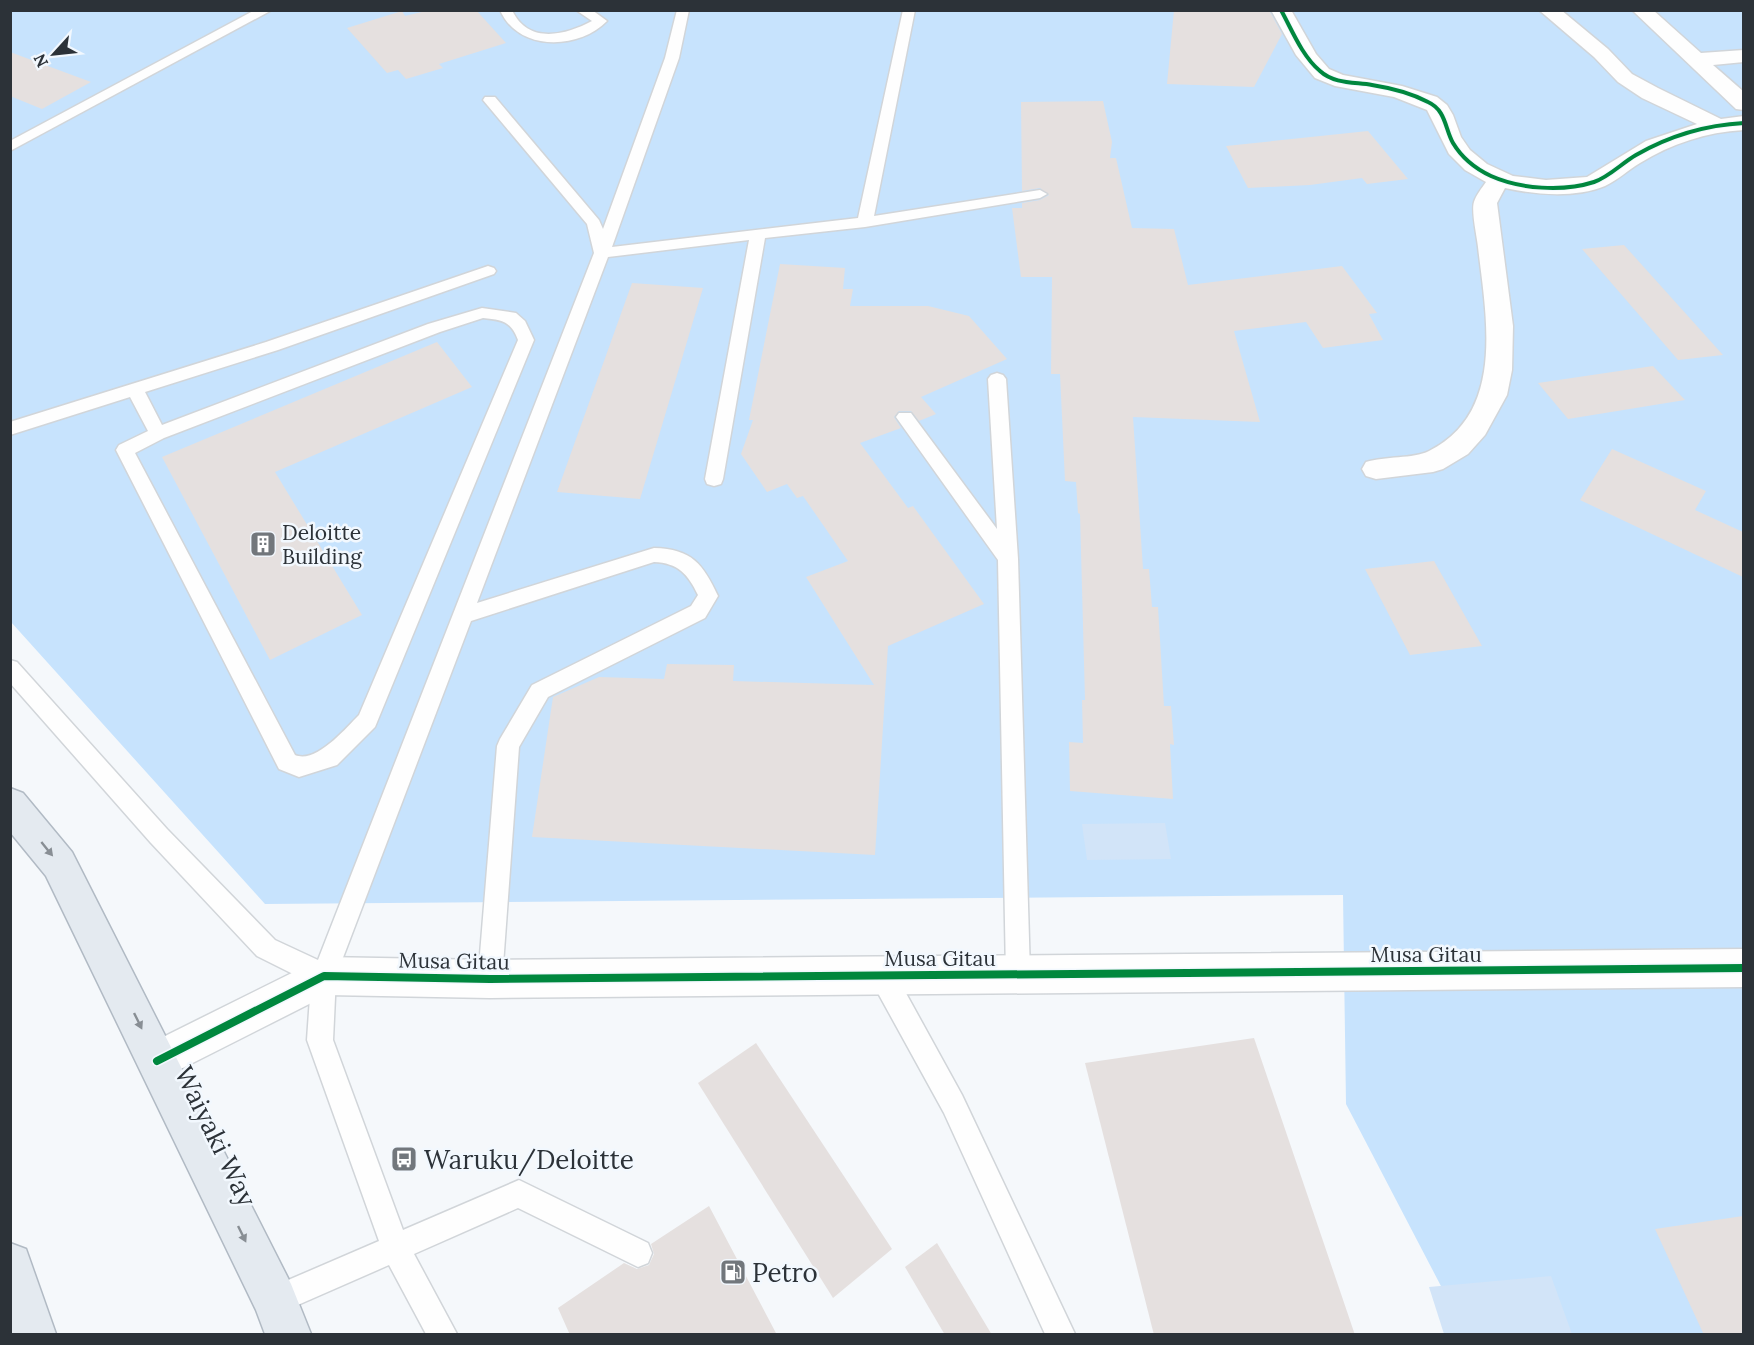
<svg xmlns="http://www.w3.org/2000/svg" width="1754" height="1345" viewBox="0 0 1754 1345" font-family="Lora,serif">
<rect width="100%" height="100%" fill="#f5f8fb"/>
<path fill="#c7e3fd" d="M10,11H1743V1334H1466L1346,1104L1343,895L265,904L11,622Z"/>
<g fill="#d2e4f8">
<path d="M1165,823L1171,859L1087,860L1082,824Z"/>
<path d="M1551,1276L1572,1334H1444L1429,1287Z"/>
</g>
<g fill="#e5e0df">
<path d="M430,10H476L506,43L439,64L443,68L406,79L398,70L387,73L347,28L402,11L405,16Z"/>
<path d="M1174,10H1269L1282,34L1254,87L1167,84Z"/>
<path d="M10,52L91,82L42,109L10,96Z"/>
<path d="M1103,101L1112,142L1110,158H1116L1132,228L1174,229L1188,285L1342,266L1377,313L1369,314L1383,340L1323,348L1306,322L1234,331L1260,422L1133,417L1143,569H1149L1152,607H1158L1164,706H1171L1174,745L1170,744L1173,799L1070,791L1069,742L1083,743L1082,700H1085L1080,514L1078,513L1076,482L1065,481L1060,374H1051L1052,277H1021L1012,208H1022V203L1040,200L1049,195L1040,188L1022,191L1021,102Z"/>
<path d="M1368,131L1408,179L1367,184L1362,178L1310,185L1248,188L1226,146Z"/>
<path d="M1624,245L1723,355L1678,360L1582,249Z"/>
<path d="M780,264L845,268L843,289H853L850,306H928L969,316L1007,359L921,397L936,414L919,421L911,411H899L894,417L901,428L860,443L908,508L913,506L984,604L888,646L875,855L532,837L553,697L599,677L664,679L667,664L734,665L733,681L874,685L806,577L848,561L803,496L797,498L787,484L767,492L741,454L753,420H749Z"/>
<path d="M632,283L703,288L640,499L557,492Z"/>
<path d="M437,342L472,387L275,472L362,615L270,660L162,457Z"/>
<path d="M1653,366L1685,400L1568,419L1538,383Z"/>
<path d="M1612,449L1706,491L1695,510L1743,532V577L1580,500Z"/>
<path d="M1434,561L1482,646L1410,655L1365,569Z"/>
<path d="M1254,1038L1355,1335H1154L1085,1063Z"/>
<path d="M756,1043L892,1249L833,1298L698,1083Z"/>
<path d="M709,1206L777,1335H570L558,1308L624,1263L637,1269L649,1265L654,1254L651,1244Z"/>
<path d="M1743,1216V1335H1704L1655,1229Z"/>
<path d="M937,1243L992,1335H945L905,1267Z"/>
</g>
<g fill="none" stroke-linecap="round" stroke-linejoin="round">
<defs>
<g id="service">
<path d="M255,10H272L10,151V141Z"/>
<path d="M500,10H512C528,45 566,35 592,21L576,10H592L607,21C579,50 518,52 500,10Z"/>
<path d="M677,10H689L679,58L612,247L858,218L903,10H915L874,216L1040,190L1047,194L1040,198L865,227L765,238L723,479L721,484L714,486L707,484L705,479L749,240L608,257L477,603L654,548C692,549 703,564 718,596L705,618L548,697L519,747L502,979L499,988L490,991L481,988L478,979L497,746L500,739L532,685L691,606L698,595C688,574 678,563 654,562L471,621L336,976L333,1040L403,1230L519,1180L648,1243L652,1253L648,1263L638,1267L518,1208L414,1254L457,1334H426L389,1265L275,1315L265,1310L260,1300L265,1290L379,1241L307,1040L311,983L257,956L151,843L10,683V660L17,662L167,829L275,940L318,960L594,253L587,224L483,100L485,97H495L599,220L603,229L665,58Z"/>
<path d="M488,266L494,268L496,271L494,274L278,350L145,392L162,425L428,324L482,308L516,313L525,321L534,340L375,727L337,765L299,777L279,769L116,450L119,445L148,431L130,397L10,435V422L266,342ZM483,318C502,320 511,321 518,340L359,715C345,729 316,764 295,755L135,453L164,438L440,332Z"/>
<path d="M997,373L1003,375L1006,379L1018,559L1030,974L1027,983L1018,986L1009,983L1006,974L998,560L896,417L899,413H911L997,529L988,379L991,375Z"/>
<path d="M882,963L891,966L962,1095L1075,1334H1045L944,1113L873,984L870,975L873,966Z"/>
</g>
<g id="minor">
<path d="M1271,10H1291L1316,54L1329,69L1343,75L1402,86L1437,97L1447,105L1453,115L1461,137L1470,150L1487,164L1513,176L1546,180L1587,177L1646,141L1697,124L1642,98L1618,82L1594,57L1539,10H1561L1608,49L1632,74L1658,88L1721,119L1744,116V130C1706,132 1671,144 1640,163C1628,170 1618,180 1605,186C1576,198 1536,195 1505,188L1497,203L1513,326L1512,370L1507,395L1485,435L1468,454L1443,469L1433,472L1376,479L1366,476L1362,469L1366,462C1385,456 1413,459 1429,451C1506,413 1486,316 1478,247C1477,237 1471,211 1474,202C1476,195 1482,188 1486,182L1465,170L1449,154L1427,110L1394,97L1335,86L1315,78L1296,55Z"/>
<path d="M1632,10H1653L1701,53L1744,50V62L1713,65L1744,92V110L1736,109Z"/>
<path d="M1744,949V987L490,998L327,995L157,1081L143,1075L137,1061L143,1047L324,957L490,960Z"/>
</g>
<g id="trunk">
<path d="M10,788L23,793L72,852L291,1284L311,1334H265L256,1310L46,876L10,832Z"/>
<path d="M10,1243L26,1249L56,1334H10Z"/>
</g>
</defs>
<use href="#service" stroke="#d1d5d9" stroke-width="3"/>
<use href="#minor" stroke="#d1d5d9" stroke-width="3"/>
<use href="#trunk" stroke="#b1bac4" stroke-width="3"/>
<use href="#service" fill="#fefefe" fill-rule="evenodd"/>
<use href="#minor" fill="#fefefe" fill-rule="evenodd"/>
<use href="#trunk" fill="#e4eaf0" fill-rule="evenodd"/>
<defs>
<path id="cycleway-far1" d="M1281,10C1292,30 1302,56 1320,71C1334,84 1355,82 1372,85C1391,88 1411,93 1428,102C1446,110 1445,129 1453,143C1462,158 1476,169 1491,176C1520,189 1563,192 1594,182C1609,177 1622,163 1636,155C1669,136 1706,125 1744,123"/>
<path id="cycleway" d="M157,1061L324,976L490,979L1744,968"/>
</defs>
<use href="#cycleway-far1" stroke="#f2f8fe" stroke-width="6"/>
<use href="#cycleway" stroke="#f2f8fe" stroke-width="11"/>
<use href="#cycleway-far1" stroke="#00873e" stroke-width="4"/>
<use href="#cycleway" stroke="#00873e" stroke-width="8"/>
</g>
<defs><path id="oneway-solid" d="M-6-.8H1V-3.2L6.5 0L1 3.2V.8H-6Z" transform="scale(1.5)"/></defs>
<g fill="#888e94">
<use href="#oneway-solid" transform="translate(47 849) rotate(51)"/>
<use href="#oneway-solid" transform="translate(138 1021) rotate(64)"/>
<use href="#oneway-solid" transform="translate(242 1234) rotate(64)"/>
</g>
<defs>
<symbol id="building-square" viewBox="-11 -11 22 22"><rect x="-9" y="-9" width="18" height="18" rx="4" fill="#72777c" stroke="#f2f8fe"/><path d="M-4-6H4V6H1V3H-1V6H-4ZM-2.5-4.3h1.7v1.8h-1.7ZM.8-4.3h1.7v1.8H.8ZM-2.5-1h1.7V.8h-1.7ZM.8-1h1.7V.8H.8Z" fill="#fff"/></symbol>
<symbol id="bus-square" viewBox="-11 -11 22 22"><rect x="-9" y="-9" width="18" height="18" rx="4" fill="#72777c" stroke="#f2f8fe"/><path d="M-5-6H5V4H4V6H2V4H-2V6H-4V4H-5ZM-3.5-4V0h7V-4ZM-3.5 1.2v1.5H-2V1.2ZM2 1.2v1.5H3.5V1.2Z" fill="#fff"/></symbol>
<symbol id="fuel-square" viewBox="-11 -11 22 22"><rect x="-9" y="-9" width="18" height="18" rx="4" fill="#72777c" stroke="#f2f8fe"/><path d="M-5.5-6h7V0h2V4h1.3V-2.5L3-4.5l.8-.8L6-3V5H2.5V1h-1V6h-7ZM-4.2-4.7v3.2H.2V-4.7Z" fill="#fff"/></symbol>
</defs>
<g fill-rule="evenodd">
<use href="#building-square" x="248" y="529" width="30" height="30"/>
<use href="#bus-square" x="389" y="1144" width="30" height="30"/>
<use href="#fuel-square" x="718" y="1257" width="30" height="30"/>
</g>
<g text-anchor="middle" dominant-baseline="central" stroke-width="5" stroke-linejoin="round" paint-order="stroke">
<g font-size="21" fill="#2c3238" stroke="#f2f8fe" text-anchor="start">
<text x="282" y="532">Deloitte<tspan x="282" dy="24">Building</tspan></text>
</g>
<g font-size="21" fill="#2c3238" stroke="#f2f8fe">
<text x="1426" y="954">Musa Gitau</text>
<text x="940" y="958">Musa Gitau</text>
<text transform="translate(454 961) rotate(1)">Musa Gitau</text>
</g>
<g font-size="26" fill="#2c3238" stroke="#f2f8fe">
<text transform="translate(216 1136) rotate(64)">Waiyaki Way</text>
</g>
<g font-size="26" fill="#2c3238" stroke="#f2f8fe" text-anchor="start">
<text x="424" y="1159">Waruku/Deloitte</text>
<text x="752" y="1272">Petro</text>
</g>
</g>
<rect width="1754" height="1345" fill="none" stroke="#2c3238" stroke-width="24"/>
<g transform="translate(54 54) rotate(243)" stroke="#f2f8fe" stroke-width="4.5" paint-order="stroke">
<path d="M0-4.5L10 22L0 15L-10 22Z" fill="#2c3238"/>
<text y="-9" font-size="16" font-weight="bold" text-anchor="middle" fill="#2c3238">N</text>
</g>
</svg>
